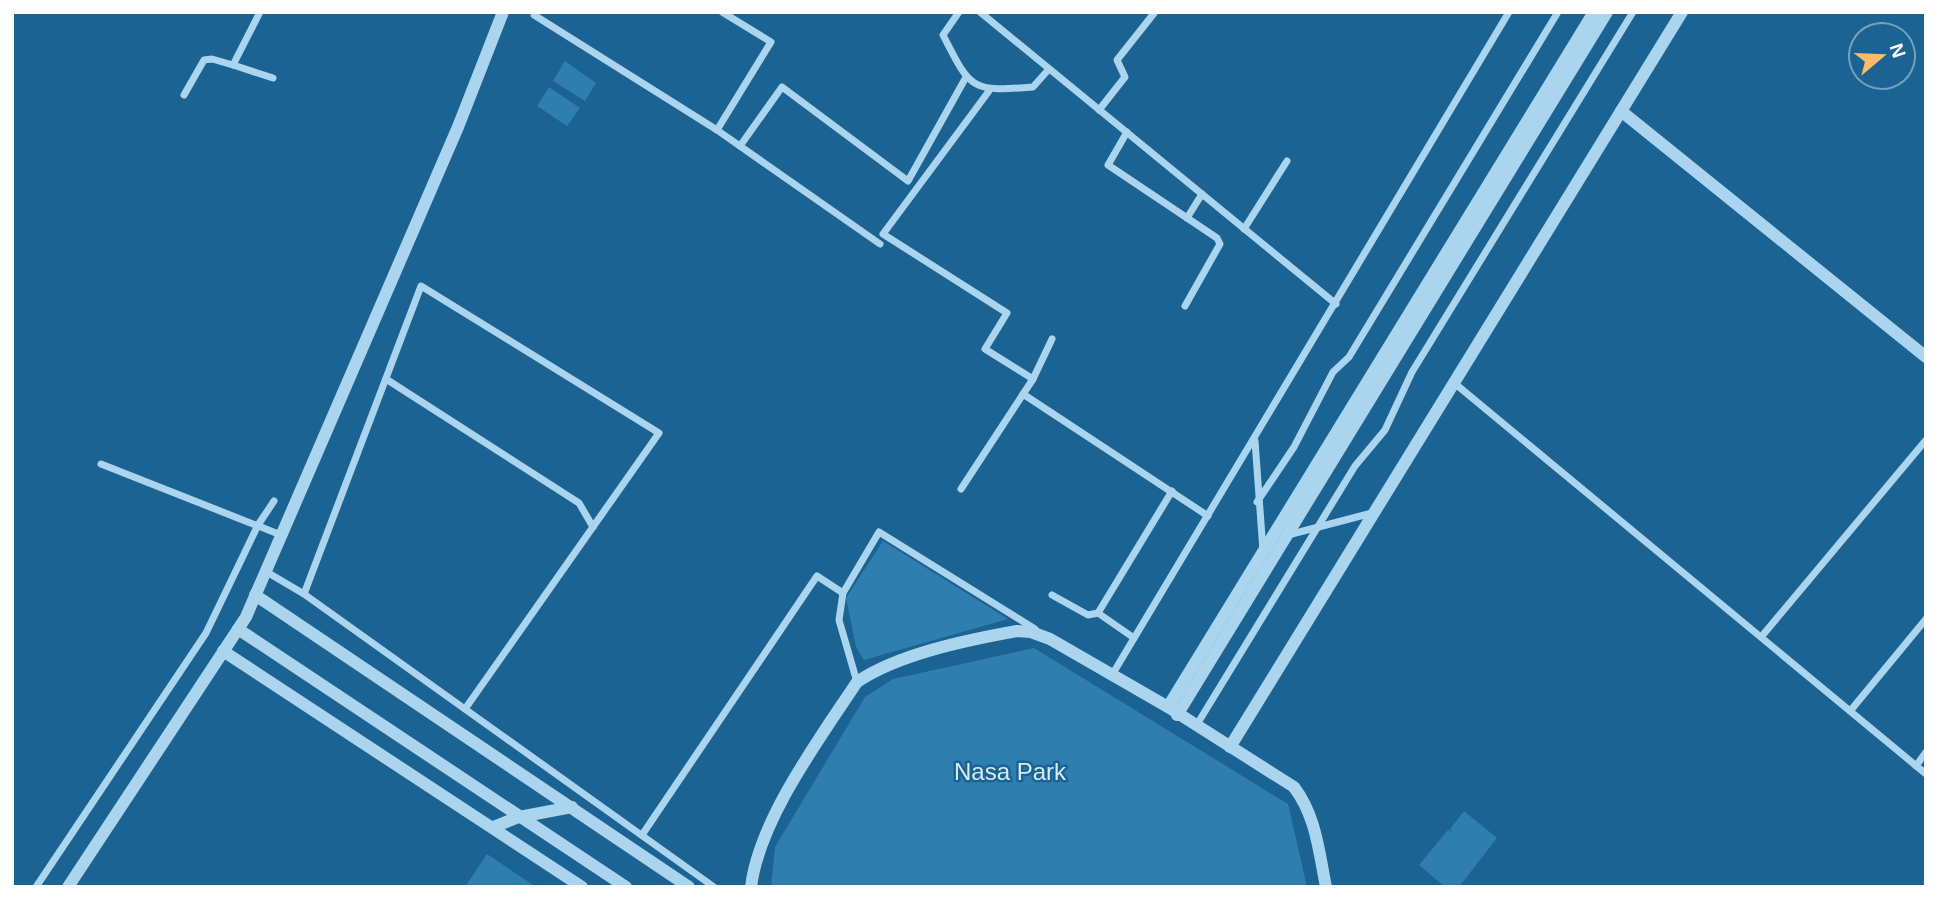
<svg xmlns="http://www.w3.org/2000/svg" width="1938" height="899" viewBox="0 0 1938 899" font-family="Arial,sans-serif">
<rect width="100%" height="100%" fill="#1b6392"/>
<g fill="#2e7eb0">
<path d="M565,61L596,83L585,101L553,81Z"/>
<path d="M549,87L580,108L567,126L537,106Z"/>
<path d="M883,541L1008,619L864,660L856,647L846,598Z"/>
<path d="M1034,648L1288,804L1307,887H771L775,847L865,697L893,679Z"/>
<path d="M1464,811L1497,838L1459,887H1445L1419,865L1448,830L1452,832L1450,829Z"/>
<path d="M487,854L536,887H465Z"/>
</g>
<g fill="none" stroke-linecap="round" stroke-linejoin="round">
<g stroke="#abd5ef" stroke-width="7">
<path d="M260,12L233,65L273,78"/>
<path d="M535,12L534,15L717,130L880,244"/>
<path d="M959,12L943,35C971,90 971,92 1033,87L1049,69"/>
<path d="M980,12L1336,304"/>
<path d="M184,95L204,60L212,59L233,65"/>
<path d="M1099,110L1125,77L1117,60L1155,12"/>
<path d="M717,130L771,42L722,12"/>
<path d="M1127,132L1108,165L1217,238L1220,244L1185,306"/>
<path d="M740,146L782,87L908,181L965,79"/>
<path d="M1187,218L1202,194"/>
<path d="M1244,229L1287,161"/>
<path d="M386,379L579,503L593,527"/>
<path d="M1033,379L1052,339"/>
<path d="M1453,382L1926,774"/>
<path d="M1023,394L1208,516"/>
<path d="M1255,441L1263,551"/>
<path d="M101,464L281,535"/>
<path d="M961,489L1033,379L985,349L1007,313L883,234L989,91"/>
<path d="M1257,502L1294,447L1333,372L1349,357L1558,12"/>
<path d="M1288,535L1372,513"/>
<path d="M265,571L304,594L714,887"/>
<path d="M304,594L421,286L659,433L465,709"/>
<path d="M1052,595L1088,615L1098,613L1134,638"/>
<path d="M1098,613L1172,491"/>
<path d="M1762,636L1926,440"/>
<path d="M1112,675L1509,12"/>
<path d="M857,682L839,620L843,593L879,532L1035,629"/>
<path d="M1851,710L1926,619"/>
<path d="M1196,726L1355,466L1385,430L1412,372L1633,12"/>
<path d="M1916,766L1926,752"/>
<path d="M642,835L817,576L843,593"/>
<path d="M36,887L206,633L258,525L274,501"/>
</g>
<g stroke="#abd5ef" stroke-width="12">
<path d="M1621,111L1926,357"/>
<path d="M255,595L689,887"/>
<path d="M238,629L626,887"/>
<path d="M223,651L582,887"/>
<path d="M1168,707L1594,12"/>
<path d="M1177,715L1607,12"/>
<path d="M1230,747L1682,12"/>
<path d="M493,827L519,817L572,807"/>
<path d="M68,887L246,617L458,127L503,12"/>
<path d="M751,887C759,820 820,738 857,682C898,654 967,640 1017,631L1031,632L1050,639L1168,707L1294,787C1316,816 1319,852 1326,887"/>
</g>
</g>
<g text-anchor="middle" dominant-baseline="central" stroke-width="5" stroke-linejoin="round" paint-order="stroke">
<g font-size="24" fill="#d1ebfa" stroke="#1b6392">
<text x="1010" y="771">Nasa Park</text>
</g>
</g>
<rect width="1938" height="899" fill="none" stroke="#ffffff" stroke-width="28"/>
<g transform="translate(1882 56) rotate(71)"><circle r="33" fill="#1b6392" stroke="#76a1be" stroke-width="2"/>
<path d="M0-5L12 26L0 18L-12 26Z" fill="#ffba68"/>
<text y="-10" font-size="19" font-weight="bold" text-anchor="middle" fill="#ffffff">N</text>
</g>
</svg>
